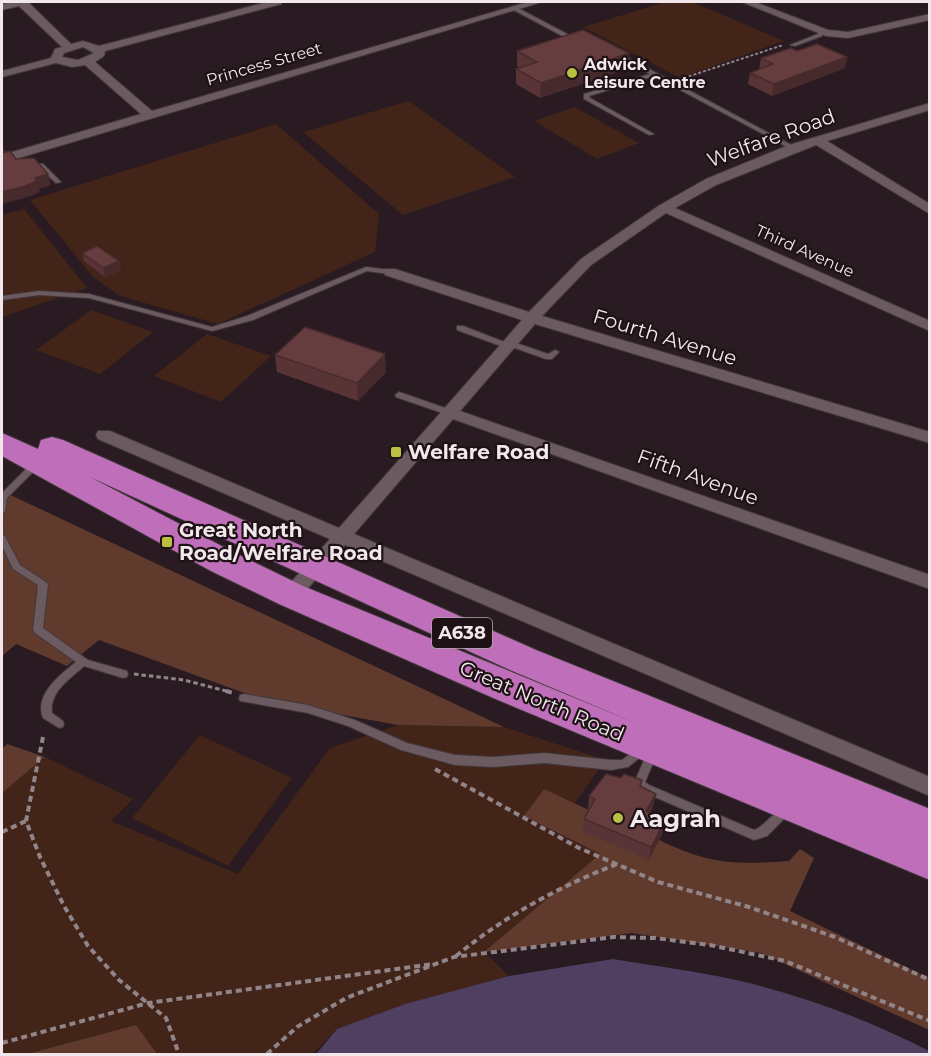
<svg xmlns="http://www.w3.org/2000/svg" width="931" height="1056" viewBox="0 0 931 1056" font-family="Montserrat,sans-serif">
<rect width="100%" height="100%" fill="#291b21"/>
<g fill="#422419">
<path d="M666,2H692L784,41L680,78L583,27Z"/>
<path d="M409,101L515,177L403,215L303,132Z"/>
<path d="M575,107L639,143L597,159L534,121Z"/>
<path d="M276,124L379,214L375,252L218,324L120,296L93,277L30,200Z"/>
<path d="M24,209L87,288L2,317V215Z"/>
<path d="M91,310L153,332L100,374L36,350Z"/>
<path d="M207,334L271,356L221,402L154,376Z"/>
<path d="M398,725L504,727L606,760L574,804L544,789L524,817L600,854L484,952L509,976L405,1004L337,1029L313,1054H157L136,1025L27,1054H2V793L45,757L133,799L111,821L238,874L330,748Z"/>
<path d="M200,735L292,778L228,866L132,818Z"/>
</g>
<g fill="#603b2d">
<path d="M2,491L504,727L398,725L266,701L99,640L67,666L16,644L2,656Z"/>
<path d="M7,744L45,757L2,793V749Z"/>
<path d="M544,789L593,812L648,860L659,840C708,864 735,865 789,861L800,849L814,858L790,911L929,978V1030L761,953L632,933L484,952L600,854L524,816Z"/>
<path d="M136,1025L157,1054H27Z"/>
</g>
<path fill="#4f3f60" d="M613,959C654,966 696,971 736,980C802,995 869,1020 929,1051V1054H316L337,1029L405,1004L509,976Z"/>
<g fill="none" stroke-linecap="round" stroke-linejoin="round">
<defs>
<g id="lane">
<path d="M514,6L569,35H576L579,37L576,39L566,38L512,9L511,8Z"/>
<path d="M821,29L824,31L822,36L795,46L790,45L818,34L819,30Z"/>
<path d="M619,53L795,147L796,148L791,149L654,76L589,96L590,98L654,134L649,135L584,99V94L650,74L617,56V54Z"/>
<path d="M29,163L43,164L61,182L56,183L39,167L27,166V164Z"/>
<path d="M366,267L390,270L394,272L390,274L367,271L253,320L212,331L89,298L39,295L2,300V296L39,291L89,294L212,327L247,316Z"/>
<path d="M457,326H463L507,343L513,342L548,354L555,350L559,352L552,359H546L512,347L506,348L457,330Z"/>
<path d="M399,392L454,411L455,413L451,416L448,415L396,397L395,395Z"/>
<path d="M37,460L41,463L40,465L7,498L5,512L2,513V493L34,461Z"/>
<path d="M2,535L5,536L20,565L46,582L48,584L43,628L88,660L127,671L128,674L127,677L123,678L84,666C70,679 49,692 52,713L63,721L64,724L63,727L59,728L43,718C34,694 60,675 76,662L35,633L33,630L38,585L13,569L2,546Z"/>
<path d="M244,694L308,705L355,720L407,743L455,755L493,757L544,753L611,760H622L634,751L638,753L639,756L638,759L628,767L611,770L544,763L493,767L455,765L401,750L348,726L308,713L240,701L239,698L240,695Z"/>
<path d="M649,756L653,758L654,761L645,782L649,785L754,830C766,826 772,810 784,813L786,816L784,819L767,836L754,840L641,791L634,783L645,758Z"/>
</g>
<g id="street">
<path d="M12,2H28L71,44L83,41L99,46L267,2H282L281,4L105,51L104,56L95,62L152,111L528,2H542L2,163V155L141,114L85,65L72,67L56,63L2,77V71L51,58L55,49L62,47L19,6L2,10V4ZM83,47L94,53L78,60L62,57L64,53Z"/>
<path d="M742,2H755L828,30L848,32L930,14V20L848,38L826,36Z"/>
<path d="M930,103V110L827,141L930,204V214L816,145L716,185L675,208L930,321V331L666,213L591,265L542,316L930,432V443L535,324L460,411L930,575V589L453,419L354,534L930,777V796L345,545L298,600H284L281,595L284,590L330,539L98,439L96,435L98,431H110L339,528L522,320L385,275V269H395L529,312L581,259L660,205L706,179L789,145Z"/>
</g>
<path id="highway" d="M2,433L38,449L41,440L52,437L63,440L536,650L930,809V880L498,700L279,604L211,571L2,456ZM90,477L510,670L638,724L303,586L235,553Z"/>
</defs>
<use href="#lane" stroke="#42383c" stroke-width="2"/>
<use href="#street" stroke="#42383c" stroke-width="2"/>
<use href="#highway" stroke="#42383c" stroke-width="2"/>
<path stroke="#91858a" stroke-width="2" stroke-dasharray="3 2" stroke-linecap="butt" d="M684,78L783,45"/>
<path stroke="#91858a" stroke-width="3" stroke-dasharray="4.5 3" stroke-linecap="butt" d="M134,674L184,680L230,692"/>
<g stroke="#91858a" stroke-width="4" stroke-dasharray="6 4" stroke-linecap="butt">
<path d="M226,691L233,693"/>
<path d="M43,737L26,821L40,857L64,906L88,946L119,980L166,1018L179,1054"/>
<path d="M435,769L579,848L658,882L749,907L835,937L930,980"/>
<path d="M2,832L26,821"/>
<path d="M456,956C505,916 558,887 617,864"/>
<path d="M2,1043L148,1003L433,964"/>
<path d="M267,1054L297,1027L346,998L454,957L614,937L655,938L710,945L785,961L930,1021"/>
</g>
<use href="#lane" fill="#6b5a60" fill-rule="evenodd"/>
<use href="#street" fill="#6b5a60" fill-rule="evenodd"/>
<use href="#highway" fill="#bf6fb9" fill-rule="evenodd"/>
</g>
<g fill="#583436">
<path d="M517,51L627,69L540,98L516,84V69L520,68L517,66Z"/>
<path d="M797,51L847,57L845,68L772,96L748,84L750,73L759,69L761,58Z"/>
<path d="M82,253L119,261L121,270L105,277L84,261Z"/>
<path d="M275,355L386,372L358,401L277,372Z"/>
<path d="M641,787L653,807L650,813L665,821L662,834L649,860L583,832L584,819L589,810L588,809L589,796Z"/>
</g>
<g fill="#472b2c">
<path d="M629,53L627,69L540,98L541,83Z"/>
<path d="M847,57L845,68L772,96L774,84Z"/>
<path d="M2,142L5,152L2,154Z"/>
<path d="M48,174L51,185L39,189L40,192L28,197L2,204V192L35,178Z"/>
<path d="M119,261L121,270L105,277L103,268Z"/>
<path d="M385,354L386,372L358,401L357,383Z"/>
<path d="M656,794L653,807L644,824L646,811Z"/>
<path d="M665,821L662,834L649,860L651,847Z"/>
</g>
<g fill="#663d3f" stroke="#472b2c" stroke-width="1.5">
<path d="M583,30L629,53L541,83L516,69L537,62L517,51Z"/>
<path d="M817,44L847,57L774,84L750,73L773,64L761,58L791,48L797,51Z"/>
<path d="M10,151L16,159L34,158L48,174L35,178L37,181L25,186L2,192V153Z"/>
<path d="M97,246L119,261L103,268L82,253Z"/>
<path d="M305,327L385,354L357,383L275,355Z"/>
<path d="M606,774L621,778L624,774L642,780L640,786L656,794L646,811L665,821L651,847L584,819L595,799L589,796Z"/>
</g>
<g fill="#bbc045" stroke="#1f1217" stroke-width="2">
<circle cx="572" cy="73" r="6"/>
<rect x="390" y="446" width="12" height="12" rx="3"/>
<rect x="161" y="536" width="12" height="12" rx="3"/>
<circle cx="618" cy="818" r="6"/>
</g>
<g text-anchor="middle" dominant-baseline="central" stroke-width="4.5" stroke-linejoin="round" paint-order="stroke">
<g font-size="16" fill="#f2e8ec" stroke="#1f1217">
<text transform="translate(264 64) rotate(-16)">Princess Street</text>
<text transform="translate(805 251) rotate(24)">Third Avenue</text>
</g>
<g font-size="16" font-weight="bold" fill="#f2e8ec" stroke="#1f1217" text-anchor="start">
<text x="584" y="64">Adwick<tspan x="584" dy="18">Leisure Centre</tspan></text>
</g>
<rect fill="#1f1217" stroke="#b3a8ac" stroke-width="1.5" x="432" y="618" width="60" height="30" rx="4.5"/>
<g font-size="18" font-weight="bold" fill="#f2e8ec">
<text x="462" y="633">A638</text>
</g>
<g font-size="20" fill="#f2e8ec" stroke="#1f1217">
<text transform="translate(771 138) rotate(-20)">Welfare Road</text>
<text transform="translate(665 337) rotate(17)">Fourth Avenue</text>
<text transform="translate(698 477) rotate(20)">Fifth Avenue</text>
<text transform="translate(542 701) rotate(23)">Great North Road</text>
</g>
<g font-size="20" font-weight="bold" fill="#f2e8ec" stroke="#1f1217" text-anchor="start">
<text x="408" y="452">Welfare Road</text>
<text x="179" y="530">Great North<tspan x="179" dy="23">Road/Welfare Road</tspan></text>
</g>
<g font-size="24" font-weight="bold" fill="#f2e8ec" stroke="#1f1217" text-anchor="start">
<text x="630" y="818">Aagrah</text>
</g>
</g>
<rect width="931" height="1056" fill="none" stroke="#f2e8ec" stroke-width="6"/>
</svg>
